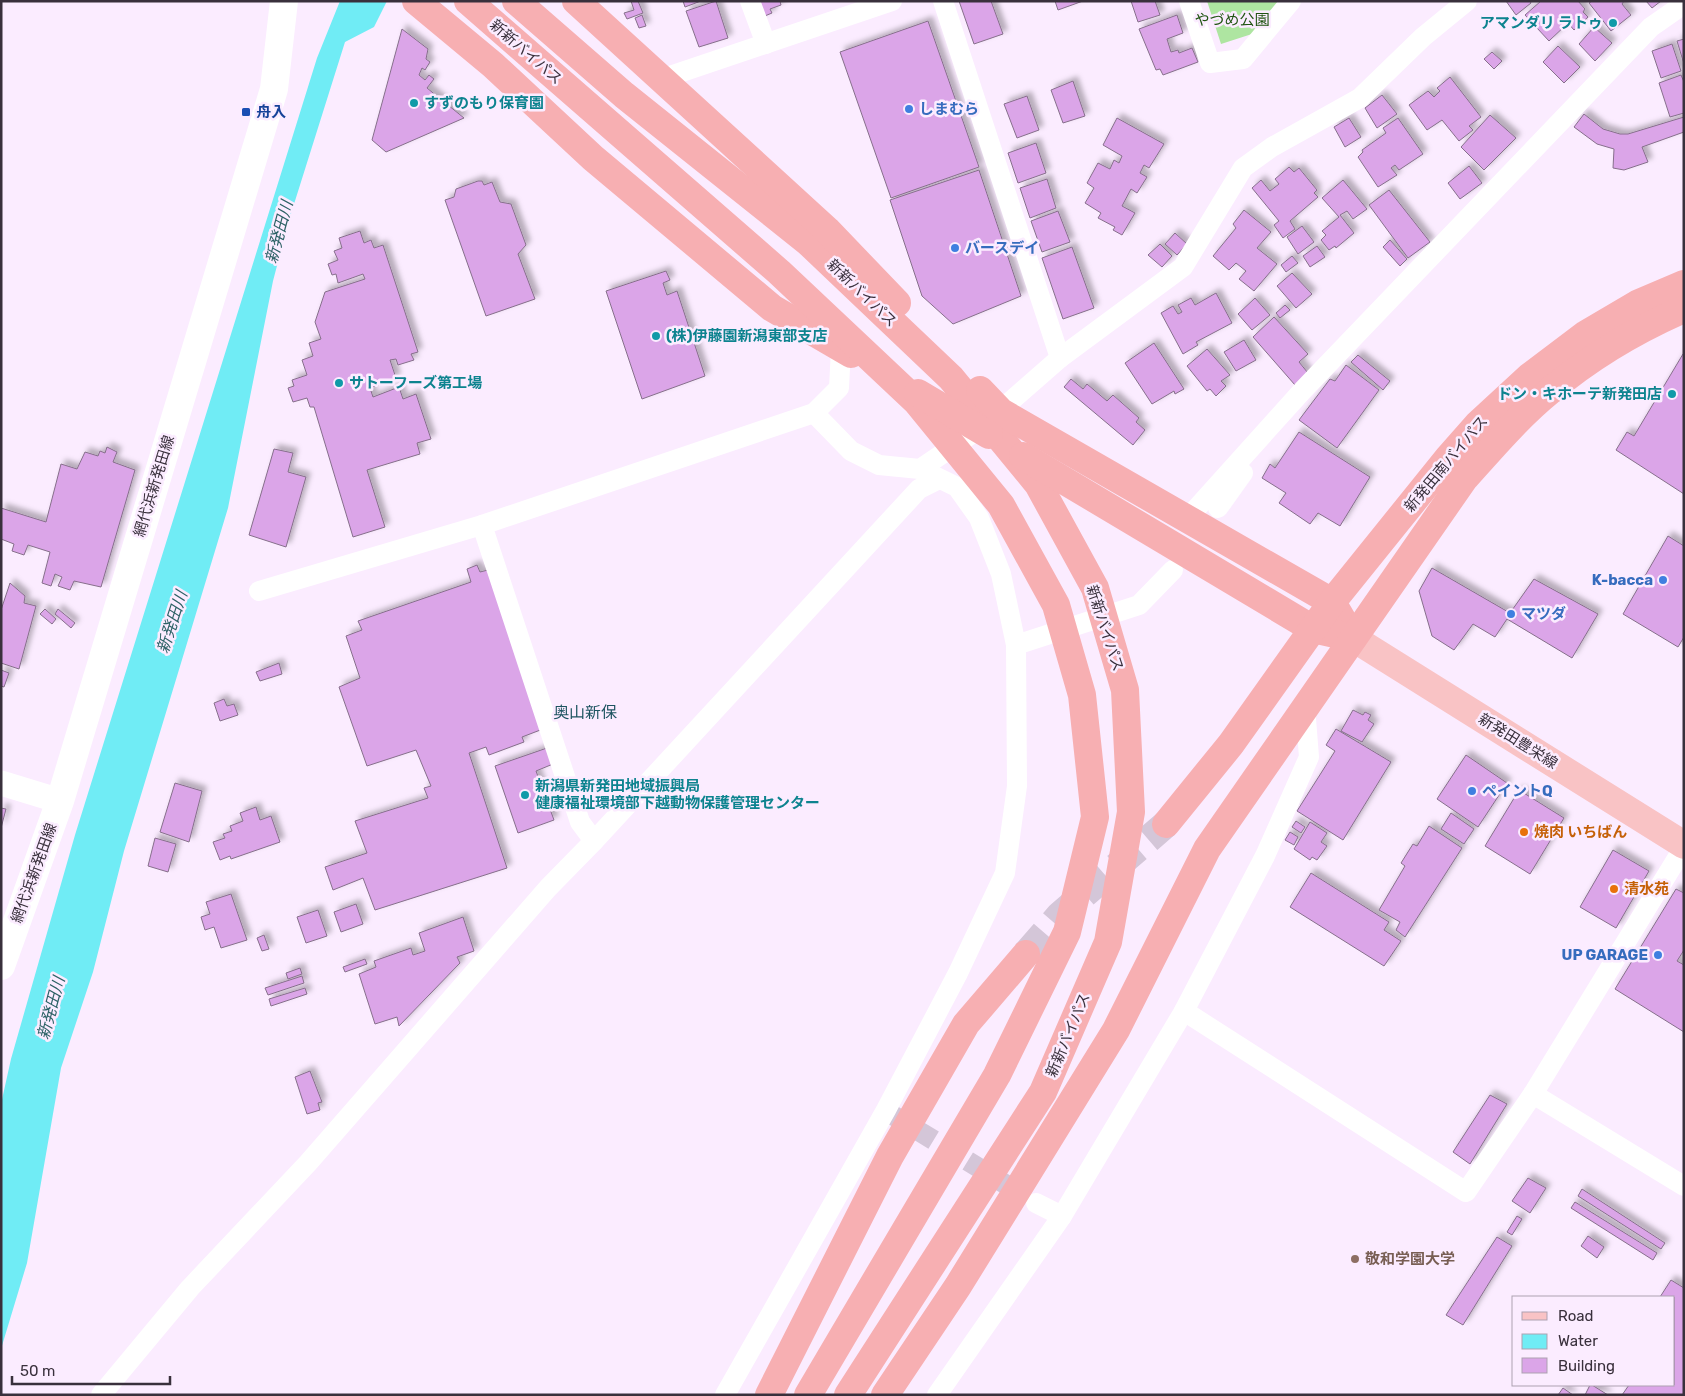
<svg xmlns="http://www.w3.org/2000/svg" width="1685" height="1396" viewBox="0 0 1685 1396" font-family="Rubik,'Noto Sans JP',sans-serif">
<defs>
<filter id="shadow"><feDropShadow dx="4.5" dy="-4.5" stdDeviation="2.5" flood-color="#0004"/></filter>
</defs>
<rect width="100%" height="100%" fill="#fbecff"/>
<path fill="#aee5a1" d="M1207,1H1281L1255,33L1221,44Z"/>
<path fill="#70ecf5" d="M340,1H387L374,27L345,42L289,220L273,281L228,508L124,851L93,972L61,1068L27,1263L1,1349V1104L11,1059L75,835L317,58Z"/>
<g fill="#dba5e8" stroke="#866f8b" filter="url(#shadow)">
<path d="M631,1H638L643,13L627,19L624,13L634,10Z"/>
<path d="M683,1H701L685,7Z"/>
<path d="M716,1L728,38L699,47L686,11Z"/>
<path d="M754,1H780L781,5L770,9L772,13L760,18Z"/>
<path d="M959,1H991L1003,34L974,44Z"/>
<path d="M1055,1H1083L1058,10Z"/>
<path d="M1131,1H1155L1160,15L1138,22Z"/>
<path d="M1506,1H1530L1531,3L1516,15Z"/>
<path d="M1541,1H1578L1585,9L1583,12L1588,17L1574,30L1568,23L1549,41L1525,15Z"/>
<path d="M1592,1H1624L1622,4L1631,15L1611,31L1589,3Z"/>
<path d="M1646,1H1661L1652,8Z"/>
<path d="M642,15L646,26L639,28L635,18Z"/>
<path d="M1177,15L1183,33L1167,39L1171,52L1178,50L1179,53L1192,48L1198,62L1163,75L1160,69L1156,70L1139,29Z"/>
<path d="M928,21L979,167L891,198L840,52Z"/>
<path d="M1594,27L1612,43L1595,61L1579,44Z"/>
<path d="M402,29L428,49L426,59L430,62L425,70L422,68L419,75L425,80L429,75L434,79L427,88L464,118L386,152L372,140Z"/>
<path d="M1684,39V64L1677,41Z"/>
<path d="M1672,44L1681,71L1661,78L1652,51Z"/>
<path d="M1558,46L1580,67L1564,83L1543,62Z"/>
<path d="M1492,52L1502,61L1494,69L1484,59Z"/>
<path d="M1681,75L1684,82V113L1670,117L1659,83Z"/>
<path d="M1450,77L1481,117L1469,126L1473,130L1459,141L1442,120L1427,130L1409,105L1428,91L1434,97L1440,91L1437,88Z"/>
<path d="M1073,81L1085,116L1063,123L1051,90Z"/>
<path d="M1382,95L1397,114L1377,128L1365,108Z"/>
<path d="M1027,96L1039,130L1017,138L1004,104Z"/>
<path d="M1584,114L1603,129L1620,134H1628L1684,117V132L1642,147L1648,162L1624,170L1613,168L1614,149L1597,144L1574,127Z"/>
<path d="M1490,115L1516,138L1484,170L1461,147Z"/>
<path d="M1117,118L1164,144L1149,168L1144,165L1140,173L1147,177L1137,193L1131,189L1122,206L1135,213L1122,235L1113,230L1115,227L1098,218L1101,213L1085,203L1094,188L1087,183L1098,163L1110,169L1114,160L1119,163L1122,156L1103,145Z"/>
<path d="M1349,118L1361,137L1345,147L1334,127Z"/>
<path d="M1398,118L1423,154L1399,170L1395,165L1391,168L1397,175L1378,187L1358,157L1363,152L1362,150L1386,133L1383,128Z"/>
<path d="M1036,143L1046,173L1018,183L1008,153Z"/>
<path d="M1469,166L1482,183L1460,199L1448,183Z"/>
<path d="M1289,167L1294,172L1299,168L1317,190L1314,193L1318,197L1290,221L1295,229L1283,238L1274,225L1279,221L1252,188L1261,180L1270,191L1279,184L1275,179Z"/>
<path d="M979,170L1021,296L953,324L922,296L890,200Z"/>
<path d="M1047,179L1056,208L1030,218L1020,188Z"/>
<path d="M1343,180L1367,209L1353,219L1347,211L1340,215L1354,233L1336,248L1335,246L1329,250L1321,240L1326,235L1322,231L1339,217L1322,198Z"/>
<path d="M478,181H482L484,185L492,182L500,202L511,204L526,245L518,254L535,299L486,316L445,200L454,197L456,189Z"/>
<path d="M1389,190L1430,242L1408,258L1369,205Z"/>
<path d="M1244,210L1271,232L1257,248L1277,264L1254,291L1239,279L1246,271L1236,263L1229,270L1213,256L1236,228L1233,224Z"/>
<path d="M1058,211L1070,242L1042,252L1031,221Z"/>
<path d="M1302,226L1314,242L1298,254L1287,237Z"/>
<path d="M360,231L364,243L371,240L374,248L383,245L418,352L411,354L414,360L398,365L396,359L390,360L396,378L370,388L373,397L399,387L403,399L416,394L431,439L417,443L420,454L367,470L385,527L353,537L314,407H310L307,398L293,402L288,388L294,386L292,380L307,375L302,360L313,356L309,343L321,339L315,322L325,292L365,279L363,274L338,283L336,274L332,275L328,264L338,260L334,251L342,248L339,238Z"/>
<path d="M1175,233L1187,244L1177,255L1165,244Z"/>
<path d="M1390,240L1407,259L1400,266L1383,247Z"/>
<path d="M1160,244L1172,256L1162,267L1148,255Z"/>
<path d="M1317,246L1325,257L1310,267L1303,256Z"/>
<path d="M1072,247L1094,308L1063,319L1042,258Z"/>
<path d="M1292,256L1298,263L1286,272L1281,265Z"/>
<path d="M666,271L670,280L663,283L667,295L677,291L705,376L642,399L606,291Z"/>
<path d="M1292,273L1312,294L1296,308L1277,286Z"/>
<path d="M1216,293L1232,323L1196,342L1198,345L1183,354L1161,313L1173,306L1178,314L1182,312L1178,305L1191,298L1195,305Z"/>
<path d="M1255,298L1270,315L1252,330L1238,314Z"/>
<path d="M1285,305L1290,310L1280,318L1276,313Z"/>
<path d="M1274,317L1308,354L1299,362L1308,373L1295,385L1253,337Z"/>
<path d="M1244,340L1256,360L1236,371L1224,352Z"/>
<path d="M1154,343L1184,389L1175,394L1174,391L1152,404L1125,363Z"/>
<path d="M1207,349L1230,375L1221,381L1226,386L1216,396L1210,389L1207,391L1187,366Z"/>
<path d="M1683,354L1684,355V494L1616,450L1627,432L1634,436Z"/>
<path d="M1358,355L1390,381L1383,390L1351,362Z"/>
<path d="M1346,365L1379,390L1337,448L1299,420L1330,379L1335,381Z"/>
<path d="M1071,379L1083,389L1087,384L1107,401L1113,395L1139,418L1136,422L1145,430L1133,445L1064,387Z"/>
<path d="M1299,432L1370,477L1340,526L1318,513L1310,524L1279,503L1286,493L1262,478L1270,464L1275,468Z"/>
<path d="M107,447L117,452L113,462L135,470L101,587L74,581L70,590L58,586L62,577L55,574L51,586L42,583L50,552L28,545L24,555L12,551L14,544L1,539V508L46,522L61,464L77,469L85,452L98,456L100,451L105,453Z"/>
<path d="M274,449L293,453L288,472L306,477L286,547L249,535Z"/>
<path d="M1668,536L1684,546V637L1678,647L1623,614Z"/>
<path d="M477,565L480,572L488,570L543,729L522,737L524,742L489,755L486,747L469,753L507,868L375,910L363,878L333,890L325,867L367,853L355,821L428,798L424,788L431,786L416,750L367,766L339,687L360,678L346,636L362,630L358,621L471,582L467,569Z"/>
<path d="M1432,568L1510,613L1534,579L1598,614L1572,658L1507,619L1495,637L1473,624L1454,650L1432,636L1419,591Z"/>
<path d="M10,583L25,596L24,603L36,606L19,669L1,663V610Z"/>
<path d="M45,609L56,619L52,624L40,614Z"/>
<path d="M58,609L75,623L71,628L55,614Z"/>
<path d="M279,663L282,674L260,681L256,672Z"/>
<path d="M1,670L9,673L4,687L1,686Z"/>
<path d="M224,699L227,706L234,704L238,715L220,721L214,703Z"/>
<path d="M1353,710L1363,715L1365,712L1371,715L1368,720L1374,724L1362,742L1341,731Z"/>
<path d="M1336,729L1391,762L1343,840L1297,811L1335,751L1326,745Z"/>
<path d="M547,748L553,764L536,771L554,820L518,833L495,766Z"/>
<path d="M1466,755L1507,783L1478,827L1437,799Z"/>
<path d="M175,783L202,791L189,842L160,832Z"/>
<path d="M1519,790L1564,818L1530,874L1485,846Z"/>
<path d="M256,807L260,820L271,816L280,842L231,859L230,856L220,860L213,842L225,838L223,834L232,831L230,826L243,821L240,813Z"/>
<path d="M1,808L6,809L1,828Z"/>
<path d="M1451,813L1474,829L1464,844L1441,829Z"/>
<path d="M1296,821L1305,827L1301,833L1292,827Z"/>
<path d="M1310,822L1327,833L1321,842L1327,846L1317,860L1312,857L1310,860L1294,849Z"/>
<path d="M1429,826L1462,848L1405,937L1396,930L1400,922L1379,910L1405,866L1401,863L1413,844L1417,846Z"/>
<path d="M1290,832L1298,837L1294,845L1285,840Z"/>
<path d="M155,838L176,844L168,872L148,866Z"/>
<path d="M1613,850L1649,871L1616,928L1580,907Z"/>
<path d="M1311,873L1389,922L1384,930L1401,941L1384,966L1290,907Z"/>
<path d="M1676,889L1684,893V950L1677,961L1684,965V1032L1615,989Z"/>
<path d="M231,894L247,940L221,948L214,927L205,930L201,917L210,914L206,902Z"/>
<path d="M356,904L363,924L341,932L334,912Z"/>
<path d="M318,910L327,936L306,943L297,917Z"/>
<path d="M463,917L474,951L457,957L460,963L399,1026L397,1017L375,1024L359,974L376,967L374,961L411,948L413,955L425,951L419,933Z"/>
<path d="M264,935L269,949L262,951L257,938Z"/>
<path d="M365,959L367,964L345,972L343,967Z"/>
<path d="M300,968L302,974L288,979L286,973Z"/>
<path d="M302,976L304,983L268,995L265,988Z"/>
<path d="M305,988L307,994L271,1006L269,999Z"/>
<path d="M310,1071L322,1102L318,1103L320,1110L307,1114L295,1077Z"/>
<path d="M1490,1095L1507,1104L1470,1164L1453,1152Z"/>
<path d="M1528,1178L1546,1188L1530,1213L1512,1201Z"/>
<path d="M1582,1189L1665,1243L1661,1249L1578,1196Z"/>
<path d="M1575,1202L1657,1253L1653,1260L1571,1208Z"/>
<path d="M1517,1216L1522,1219L1512,1235L1507,1232Z"/>
<path d="M1588,1236L1604,1247L1597,1258L1581,1246Z"/>
<path d="M1497,1237L1512,1246L1463,1325L1446,1315Z"/>
<path d="M1671,1280L1684,1288V1395H1622L1629,1385H1674V1297H1660Z"/>
<path d="M1590,1385H1592L1608,1395H1585Z"/>
<path d="M1563,1388L1573,1395H1558Z"/>
</g>
<g fill="none" stroke-linecap="round" stroke-linejoin="round">
<path stroke="#d4c6d8" stroke-width="20" stroke-dasharray="20 10" stroke-linecap="butt" d="M891,1114L1028,1198"/>
<path stroke="#d4c6d8" stroke-width="28" stroke-dasharray="28 14" stroke-linecap="butt" d="M1026,954L1060,915L1166,824"/>
<g stroke="#fff" stroke-width="20">
<path d="M750,1L766,44"/>
<path d="M943,1L1060,358"/>
<path d="M1189,1L1210,63L1243,59L1291,1"/>
<path d="M661,79L892,1"/>
<path d="M814,413L851,451L879,465L920,469L979,429L1060,358L1183,267L1243,168L1272,147L1360,98L1423,37L1467,1"/>
<path d="M1218,508L1243,473"/>
<path d="M1186,520L1303,390L1651,27L1684,4"/>
<path d="M482,525L580,822L594,841"/>
<path d="M259,591L482,525L814,413L839,388L841,348"/>
<path d="M1016,645L1139,605L1173,570"/>
<path d="M1184,1011L1466,1192L1533,1094L1684,847"/>
<path d="M1533,1094L1684,1186"/>
<path d="M1036,1203L1062,1216"/>
<path d="M101,1395L190,1288L308,1163L548,888L594,841L919,489L939,479"/>
<path d="M725,1395L886,1110L958,973L1005,873L1017,786L1016,645L1001,574L979,518L957,487L920,469"/>
<path d="M937,1395L1062,1216L1184,1011L1265,856L1309,757L1305,706"/>
</g>
<path stroke="#fff" stroke-width="25" d="M1,783L60,801"/>
<path stroke="#fff" stroke-width="28" d="M1,966L60,801L274,89L284,1"/>
<path stroke="#f9c3c5" stroke-width="28" d="M1353,638L1684,845"/>
<g stroke="#f7afb2" stroke-width="28">
<path d="M416,1L493,65L593,158L772,308L851,354"/>
<path d="M468,1L779,272L916,401L1001,505L1056,605L1082,695L1095,817L1067,932L997,1075L808,1395"/>
<path d="M516,1L624,95L808,242L951,378L1038,484L1095,588L1125,690L1131,812L1108,942L1043,1092L848,1395"/>
<path d="M576,1L827,230L897,303"/>
<path d="M980,390L1001,412L1332,602L1353,638"/>
<path d="M918,393L989,435"/>
<path d="M1023,456L1313,629L1353,638"/>
<path d="M1166,824L1231,744L1332,602L1448,458L1478,424L1529,377L1586,334L1637,304L1684,284"/>
<path d="M769,1395L890,1156L966,1024L1026,954"/>
<path d="M885,1395L958,1286L1116,1030L1207,849L1464,479C1491,449 1518,417 1550,391C1590,357 1636,330 1684,309"/>
</g>
</g>
<g fill="#0f9aa8" stroke="#fbecff" stroke-width="2">
<circle cx="1613" cy="23" r="5"/>
<circle cx="414" cy="103" r="5"/>
<circle cx="656" cy="336" r="5"/>
<circle cx="339" cy="383" r="5"/>
<circle cx="1672" cy="394" r="5"/>
<circle cx="525" cy="795" r="5"/>
</g>
<g fill="#3f7fe0" stroke="#fbecff" stroke-width="2">
<circle cx="909" cy="109" r="5"/>
<circle cx="955" cy="248" r="5"/>
<circle cx="1663" cy="580" r="5"/>
<circle cx="1511" cy="614" r="5"/>
<circle cx="1472" cy="791" r="5"/>
<circle cx="1658" cy="955" r="5"/>
</g>
<rect fill="#1a4fb4" stroke="#fbecff" stroke-width="2" x="241" y="107" width="10" height="10" rx="2.5"/>
<g fill="#e8710a" stroke="#fbecff" stroke-width="2">
<circle cx="1524" cy="832" r="5"/>
<circle cx="1614" cy="889" r="5"/>
</g>
<circle fill="#8d6e63" stroke="#fbecff" stroke-width="2" cx="1355" cy="1259" r="5"/>
<g text-anchor="middle" dominant-baseline="central" stroke-width="5" stroke-linejoin="round" paint-order="stroke">
<g font-size="15" fill="#1f5411" stroke="#fbecff">
<text x="1232" y="20">やづめ公園</text>
</g>
<g font-size="15" font-weight="bold" fill="#0d838f" stroke="#fbecff" text-anchor="start">
<text x="1603" y="23" text-anchor="end">アマンダリ ラトゥ</text>
<text x="424" y="103">すずのもり保育園</text>
<text x="666" y="336">(株)伊藤園新潟東部支店</text>
<text x="349" y="383">サトーフーズ第工場</text>
<text x="1662" y="394" text-anchor="end">ドン・キホーテ新発田店</text>
<text x="535" y="786">新潟県新発田地域振興局<tspan x="535" dy="17">健康福祉環境部下越動物保護管理センター</tspan></text>
</g>
<g font-size="15" fill="#39303c" stroke="#fbecff">
<text transform="translate(526 52) rotate(41)">新新バイパス</text>
<text transform="translate(862 293) rotate(44)">新新バイパス</text>
<text transform="translate(1446 464) rotate(-50)">新発田南バイパス</text>
<text transform="translate(154 486) rotate(-73)">網代浜新発田線</text>
<text transform="translate(1105 628) rotate(72)">新新バイパス</text>
<text transform="translate(1518 741) rotate(32)">新発田豊栄線</text>
<text transform="translate(34 873) rotate(-70)">網代浜新発田線</text>
<text transform="translate(1068 1035) rotate(-67)">新新バイパス</text>
</g>
<g font-size="15" font-weight="bold" fill="#366cbe" stroke="#fbecff" text-anchor="start">
<text x="919" y="109">しまむら</text>
<text x="965" y="248">バースデイ</text>
<text x="1653" y="580" text-anchor="end">K-bacca</text>
<text x="1521" y="614">マツダ</text>
<text x="1482" y="791">ペイントQ</text>
<text x="1648" y="955" text-anchor="end">UP GARAGE</text>
</g>
<g font-size="15" font-weight="bold" fill="#164399" stroke="#fbecff" text-anchor="start">
<text x="256" y="112">舟入</text>
</g>
<g font-size="15" font-weight="bold" fill="#c56008" stroke="#fbecff" text-anchor="start">
<text x="1534" y="832">焼肉 いちばん</text>
<text x="1624" y="889">清水苑</text>
</g>
<g font-size="15" font-weight="bold" fill="#785e54" stroke="#fbecff" text-anchor="start">
<text x="1365" y="1259">敬和学園大学</text>
</g>
<g font-size="16" font-style="italic" fill="#2c6165" stroke="#fbecff">
<text transform="translate(279 232) rotate(-75)">新発田川</text>
<text transform="translate(172 622) rotate(-72)">新発田川</text>
<text transform="translate(51 1008) rotate(-75)">新発田川</text>
</g>
<g font-size="16" fill="#1c5360" stroke="#fbecff">
<text x="585" y="712">奥山新保</text>
</g>
</g>
<rect width="1685" height="1396" fill="none" stroke="#39303c" stroke-width="5"/>
<rect x="1512" y="1296" width="162" height="90" fill="#fbecff" stroke="#ada1b1"/>
<rect x="1522" y="1312" width="25" height="8" fill="#f9c3c5" stroke="#ada1b1"/>
<text x="1558" y="1321" font-size="15" fill="#39303c">Road</text>
<rect x="1522" y="1334" width="25" height="15" fill="#70ecf5" stroke="#ada1b1"/>
<text x="1558" y="1346" font-size="15" fill="#39303c">Water</text>
<rect x="1522" y="1358" width="25" height="15" fill="#dba5e8" stroke="#ada1b1"/>
<text x="1558" y="1371" font-size="15" fill="#39303c">Building</text>
<path d="M12 1376v8h158v-8" fill="none" stroke="#39303c" stroke-width="2.5"/>
<text x="20" y="1376" font-size="15" fill="#39303c" stroke="#fbecff" stroke-width="4" paint-order="stroke">50 m</text>
</svg>
